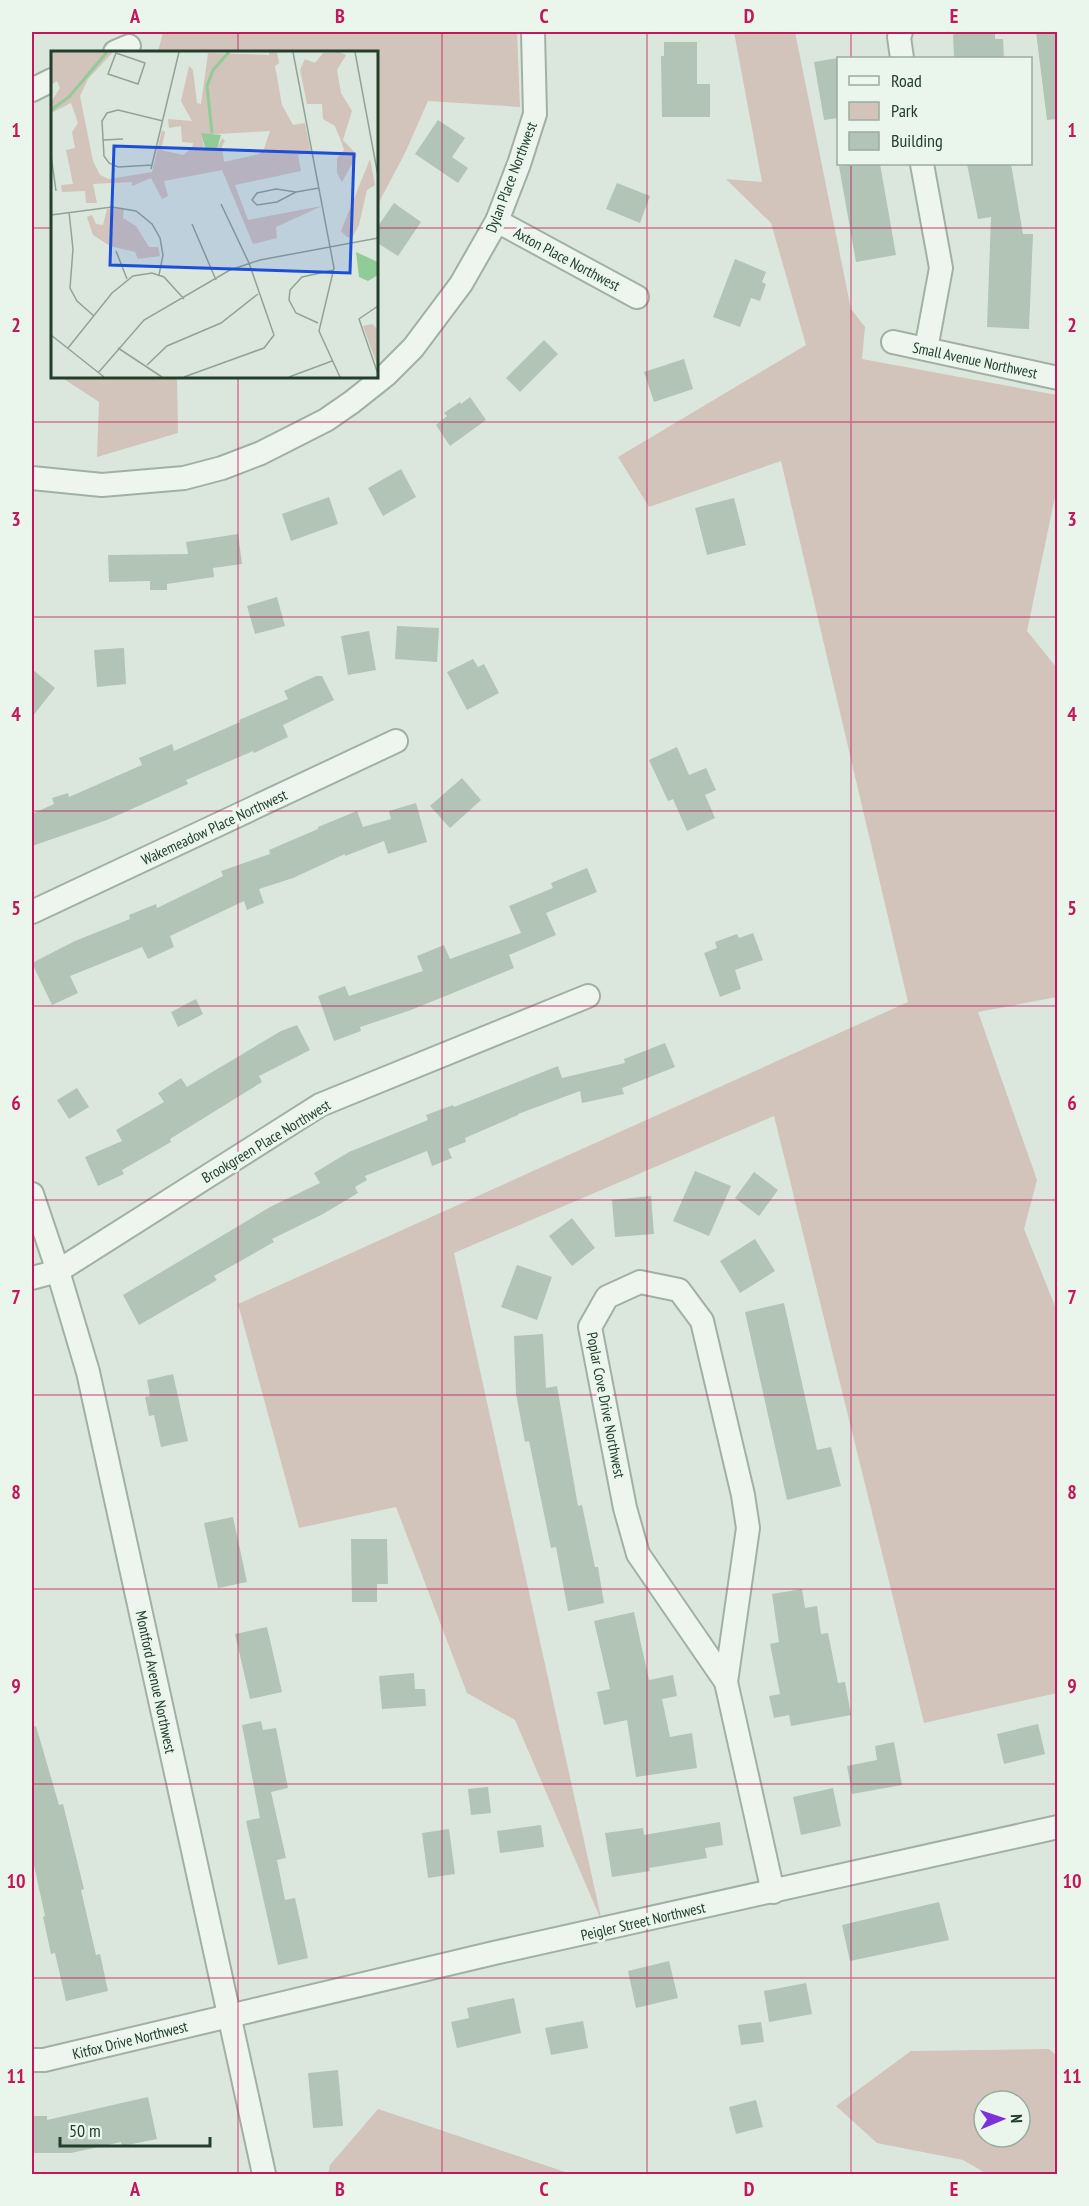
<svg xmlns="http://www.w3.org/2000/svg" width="1089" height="2206" viewBox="0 0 1089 2206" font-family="'PT Sans Narrow',sans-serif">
<rect width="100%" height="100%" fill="#dbe7dd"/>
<g fill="#d2c3bb" fill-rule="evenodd">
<path d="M163,32H517L520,107L428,101L405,153L377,206L376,52H158Z"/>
<path d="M734,32H795L851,309L865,327L862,359L1057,395V487L1027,631L1057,668V997L978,1012L1037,1180L1024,1229L1057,1311V1693L924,1723L774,1116L454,1253L602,1922L515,1720L467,1693L396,1507L299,1528L238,1304L908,1002L781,461L649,507L618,457L806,345L771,223L726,179L762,182Z"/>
<path d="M64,377H177L178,433L97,457L99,402L64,379Z"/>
<path d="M1049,2049L1057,2056V2174H987L963,2160L877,2143L836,2106L911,2051ZM984,2101H1020V2137H984Z"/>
<path d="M378,2109L571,2174H328L330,2165Z"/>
</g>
<g fill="#b1c4b6">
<path d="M953,32H995V39H1003L1004,58H954Z"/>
<path d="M1036,32H1058V119L1047,120Z"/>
<path d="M664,42H697V84H710V117H662L661,56H664Z"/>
<path d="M838,58V118L824,120L814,62Z"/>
<path d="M438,120L465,138L452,157L468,168L458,183L415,154Z"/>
<path d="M855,164H880L896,255L856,262L839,166Z"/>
<path d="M967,164H1011L1023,234H1033L1029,329L987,327L991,217L978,219Z"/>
<path d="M617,183L650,196L640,223L606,209Z"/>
<path d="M394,203L421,222L398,256L376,242V229Z"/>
<path d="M735,259L766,272L762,282L766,284L760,301L751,298L740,327L713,317Z"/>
<path d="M544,340L558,354L520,392L506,378Z"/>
<path d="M684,359L693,389L654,402L644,372Z"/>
<path d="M470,397L486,420L450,446L436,425L447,416L444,413L460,402L461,404Z"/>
<path d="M401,469L416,497L383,516L368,488Z"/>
<path d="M329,497L338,524L291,541L282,514Z"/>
<path d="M734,498L746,545L707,555L695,508Z"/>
<path d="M238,534L242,564L213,568L214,577L167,584V590H150V581L109,582L108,555L188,554L186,542Z"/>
<path d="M277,597L285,626L255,634L247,606Z"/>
<path d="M397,626L439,628L437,662L395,659Z"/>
<path d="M369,631L376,670L348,675L341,636Z"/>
<path d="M124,648L126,684L97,687L94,650Z"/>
<path d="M473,659L478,667L484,664L499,693L467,710L447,672Z"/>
<path d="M32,669L55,688L32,717Z"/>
<path d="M316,676H322L334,700L283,725L288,737L254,753L253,751L186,780L188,784L107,820L32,846V814L54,804L52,798L68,793L69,797L142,765L139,758L172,744L174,751L240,722L239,720L288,699L284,691Z"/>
<path d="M677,747L689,775L706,768L716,790L705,795L715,818L687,831L673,799L668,801L649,760Z"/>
<path d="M462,778L481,800L450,828L430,806Z"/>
<path d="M416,803L427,842L388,854L384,841L345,856V854L293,878L259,889L264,903L247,910L244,901L170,936L174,947L148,959L142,947L70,976L78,993L52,1005L32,963L75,941L130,919L129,915L156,904L157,908L223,876L221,871L270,854L269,850L318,829V827L357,811L363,827L391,819L389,811Z"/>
<path d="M587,868L597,892L546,913L556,935L509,955L514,968L411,1010L360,1027L361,1031L334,1041L318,996L345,986L349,996L423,971L417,956L444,945L450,959L521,933L509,906L553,888L551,883Z"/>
<path d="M753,933L763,960L735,970L741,989L720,997L704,953L717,948L715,942L737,934L739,938Z"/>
<path d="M196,999L203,1014L178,1027L171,1012Z"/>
<path d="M297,1025L310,1050L259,1076L262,1082L170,1139L171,1142L122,1170L124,1174L98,1186L85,1157L122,1141L116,1130L164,1102L158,1093L181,1078L187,1087L281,1031Z"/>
<path d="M665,1043L675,1067L622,1088L624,1094L582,1103L580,1091L518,1114V1115L465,1138L466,1142L448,1149L452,1158L432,1166L427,1151L365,1176L367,1180L355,1187L358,1193L323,1214L272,1239L274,1242L214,1276L217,1280L139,1325L123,1295L270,1207L320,1183L314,1173L349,1152L428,1120L426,1115L453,1105L454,1107L558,1066L562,1078L625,1063L624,1059Z"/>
<path d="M77,1088L89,1107L69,1119L57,1100Z"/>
<path d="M695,1171L731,1186L709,1236L673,1221Z"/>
<path d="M754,1172L778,1190L759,1216L735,1198Z"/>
<path d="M651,1196L654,1234L615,1237L612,1200Z"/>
<path d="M572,1218L595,1248L572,1266L549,1236Z"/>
<path d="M755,1239L775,1271L740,1293L720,1261Z"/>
<path d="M517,1265L552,1277L537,1320L501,1307Z"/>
<path d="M784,1303L817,1450L831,1447L841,1486L787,1500L745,1312Z"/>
<path d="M543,1334L546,1388L557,1386L578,1506L582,1505L595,1567H598L604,1603L568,1611L556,1547L551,1548L529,1441L525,1442L516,1394L514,1336Z"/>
<path d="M173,1374L188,1441L161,1447L154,1415L149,1416L145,1397L150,1396L147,1380Z"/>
<path d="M233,1517L247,1582L218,1588L204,1523Z"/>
<path d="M351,1539H387L388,1584H377V1602H352Z"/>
<path d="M802,1589L805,1608L817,1606L821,1634L828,1633L838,1683L845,1682L851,1715L791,1726L789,1715L774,1718L769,1696L780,1694L770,1644L779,1642L772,1594Z"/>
<path d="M634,1612L649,1680L673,1675L677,1696L662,1699L670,1737L692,1733L697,1768L636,1777L627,1720L604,1725L597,1692L610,1689L594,1621Z"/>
<path d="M267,1627L282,1692L250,1699L235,1634Z"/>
<path d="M414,1673L415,1689H425L426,1706L382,1709L379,1676Z"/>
<path d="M261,1721L263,1730L276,1728L288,1788L271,1792L286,1858L277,1860L285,1900L295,1898L308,1958L278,1965L246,1821L260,1818L242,1725Z"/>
<path d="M1038,1724L1045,1754L1004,1764L997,1734Z"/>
<path d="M36,1726L59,1805L63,1804L84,1889L81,1890L96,1955L100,1954L108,1991L66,2001L55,1953L51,1954L43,1917L45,1916L32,1856V1727Z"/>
<path d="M894,1742L902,1785L852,1794L847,1766L877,1760L875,1746Z"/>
<path d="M488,1787L491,1813L471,1815L468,1789Z"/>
<path d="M833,1788L841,1826L801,1835L793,1797Z"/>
<path d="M720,1822L723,1845L705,1848L707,1858L649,1868L650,1871L612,1877L605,1833L643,1828L644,1835Z"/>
<path d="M541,1825L544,1847L500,1853L497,1831Z"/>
<path d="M449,1829L455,1874L428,1878L422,1833Z"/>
<path d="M939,1902L949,1940L850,1961L842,1925Z"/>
<path d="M669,1961L678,1998L636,2008L628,1971Z"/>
<path d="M806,1983L812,2014L769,2022L764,1991Z"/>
<path d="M514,1998L521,2033L457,2048L451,2022L469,2018L467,2008Z"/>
<path d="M583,2021L588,2048L551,2055L545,2028Z"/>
<path d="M761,2022L764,2042L741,2045L738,2025Z"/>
<path d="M338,2070L343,2126L313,2128L308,2073Z"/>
<path d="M148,2097L157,2139L122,2146L121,2142L71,2153H32V2116H47V2120Z"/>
<path d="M756,2100L763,2127L736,2134L729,2107Z"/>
</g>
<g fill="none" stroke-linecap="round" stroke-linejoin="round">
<defs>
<g id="street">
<path d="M901,32L899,37L902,58"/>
<path d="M115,52L129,46"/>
<path d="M32,90L52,80"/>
<path d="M922,164L941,268L926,349"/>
<path d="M497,221L637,297"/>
<path d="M893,342L1058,378"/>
<path d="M32,478L102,485L184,478L222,468L261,453L326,420L352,402L386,375L413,348L461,284L497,221L519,164L535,114L533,32"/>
<path d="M32,912L396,741"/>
<path d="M32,1194L58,1271L88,1372L264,2174"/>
<path d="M32,1278L58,1271L320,1105L588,996"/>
<path d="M726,1682L638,1554L625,1508L590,1327L607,1297L640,1282L679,1290L702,1321L743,1495L748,1528L726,1682L773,1892"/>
<path d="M32,2060H44L494,1953L1058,1827"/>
</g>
</defs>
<use href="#street" stroke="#a0b1a4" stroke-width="26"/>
<use href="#street" stroke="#eef5ef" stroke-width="22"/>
</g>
<path fill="none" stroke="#c2185b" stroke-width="1.5" stroke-opacity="0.55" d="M238,32V52M442,32V2174M647,32V2174M851,32V58M851,164V2174M32,228H52M376,228H1058M238,376V2174M32,422H1058M32,617H1058M32,811H1058M32,1006H1058M32,1200H1058M32,1395H1058M32,1589H1058M32,1784H1058M32,1978H1058"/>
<g text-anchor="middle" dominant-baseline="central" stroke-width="6" stroke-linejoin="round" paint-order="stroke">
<g font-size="15" fill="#233e2a" stroke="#eaf5ec">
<text transform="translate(511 177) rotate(-69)">Dylan Place Northwest</text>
<text transform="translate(567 259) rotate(28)">Axton Place Northwest</text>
<text transform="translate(975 360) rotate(12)">Small Avenue Northwest</text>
<text transform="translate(214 827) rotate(-25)">Wakemeadow Place Northwest</text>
<text transform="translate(266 1141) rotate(-31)">Brookgreen Place Northwest</text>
<text transform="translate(606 1405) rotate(79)">Poplar Cove Drive Northwest</text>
<text transform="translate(156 1682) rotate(78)">Montford Avenue Northwest</text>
<text transform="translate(643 1921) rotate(-13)">Peigler Street Northwest</text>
<text transform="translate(130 2040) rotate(-14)">Kitfox Drive Northwest</text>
</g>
</g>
<g transform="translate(51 51)">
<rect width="327" height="327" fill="#dbe7dd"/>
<path d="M0,1H62L37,28L29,45L42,110L49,124L58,128L101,121L111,79L114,81L110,99L132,104L141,97L142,92L131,91L130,75L118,77L117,68L141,70L130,50L138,15L142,19L146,52L150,53L157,2L218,4V1H226L228,12L224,15L231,54L242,74L254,72L260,102L247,104L250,120L184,134L197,169L271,155L225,176L226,187L202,193L171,119L113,130L117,145L111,148L100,127L81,135V131L42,133L46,152H35L34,140L11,141L10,134L22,133L15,99L24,97L21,81L27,72L20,52L0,62V51L9,37L6,30L0,34ZM219,80L213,98L208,103L173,111L171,95L174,90L171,87L166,98L153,97L151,84ZM288,1L295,4L286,19L290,42L301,60L292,89L306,104L291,131L286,122V107L293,99L290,90L284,75L272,68L271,53H256L249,19L254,8L264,12L272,2ZM319,108L324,134L316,139L308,174L301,187L296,186L290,180ZM73,157L72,167L85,175L98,196H107L109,205L87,208L84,201L59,195L42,184L36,166L41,164L45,173L52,174L56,158ZM321,273L327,278V316L312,275Z" fill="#d2c3bb" fill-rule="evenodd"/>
<path d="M150,82L170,84L166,98L155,100ZM305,201L327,211V224L317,230L308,226Z" fill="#91cb98"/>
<path fill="none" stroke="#91cb98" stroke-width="3" d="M0,59L18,46L56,1M161,82L156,35L162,19L178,1"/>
<path fill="none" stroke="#91a395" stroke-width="1.5" d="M242,1L283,217L268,280L289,326M304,1L327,125M65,2L94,12L87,33L57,23ZM52,89L72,88M0,104L5,140M101,114L67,116L58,112L53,105L51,70L56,62L67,59L112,70M100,118L128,1M245,141L226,151L206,154L201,149L206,142L225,138L245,141L268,137M18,161L22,198L19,237L26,250L43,265M0,164L61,156L85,160L101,173L109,187L112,204L108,224M141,173L165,229M65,200L76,228M327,255L308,268L327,323M267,272L245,262L238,249L239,239L251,226L283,219M0,284L53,326M17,297L61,242L82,225L101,222L113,226L133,248M67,297L111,326M96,314L116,295L170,272L207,243M47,322L93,269L179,219L209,209L327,187M133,326L213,297L223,284L198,212L170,153M238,326L281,310"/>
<path fill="#1d4ed8" fill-opacity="0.15" stroke="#1d4ed8" stroke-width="3" d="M63,95L303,103L299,222L59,214Z"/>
<rect width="327" height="327" fill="none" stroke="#233e2a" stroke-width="3"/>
</g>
<rect width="1089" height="2206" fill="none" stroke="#eaf5ec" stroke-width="66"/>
<rect x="837" y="57" width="195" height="108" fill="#eaf5ec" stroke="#9aac9e" stroke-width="1.5"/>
<rect x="849" y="76" width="30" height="9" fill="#eef5ef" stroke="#9aac9e" stroke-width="1.5"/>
<text x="891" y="87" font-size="18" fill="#233e2a">Road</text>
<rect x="849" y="102" width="30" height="18" fill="#d2c3bb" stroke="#9aac9e" stroke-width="1.5"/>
<text x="891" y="117" font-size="18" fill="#233e2a">Park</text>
<rect x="849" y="132" width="30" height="18" fill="#b1c4b6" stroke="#9aac9e" stroke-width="1.5"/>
<text x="891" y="147" font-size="18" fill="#233e2a">Building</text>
<g transform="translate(1002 2119) rotate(88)"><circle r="28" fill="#eaf5ec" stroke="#9aac9e" stroke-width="1.5"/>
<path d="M0-4.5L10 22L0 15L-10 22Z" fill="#7d31db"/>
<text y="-9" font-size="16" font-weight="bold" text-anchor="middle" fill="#233e2a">N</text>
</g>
<path d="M60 2137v9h150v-9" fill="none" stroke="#233e2a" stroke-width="3"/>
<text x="69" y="2137" font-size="18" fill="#233e2a" stroke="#eaf5ec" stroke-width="4.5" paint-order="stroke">50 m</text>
<rect x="33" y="33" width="1023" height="2140" fill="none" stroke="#c2185b" stroke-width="2"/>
<g font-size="20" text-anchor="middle" font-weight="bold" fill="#c2185b">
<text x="135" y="23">A</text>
<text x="340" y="23">B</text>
<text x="544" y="23">C</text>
<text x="749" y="23">D</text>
<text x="954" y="23">E</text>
<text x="16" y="137">1</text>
<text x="1072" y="137">1</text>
<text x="16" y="332">2</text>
<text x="1072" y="332">2</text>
<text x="16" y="526">3</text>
<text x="1072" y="526">3</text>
<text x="16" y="721">4</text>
<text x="1072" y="721">4</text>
<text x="16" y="915">5</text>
<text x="1072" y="915">5</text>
<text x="16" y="1110">6</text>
<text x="1072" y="1110">6</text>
<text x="16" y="1304">7</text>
<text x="1072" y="1304">7</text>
<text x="16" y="1499">8</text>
<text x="1072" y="1499">8</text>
<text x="16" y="1693">9</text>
<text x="1072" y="1693">9</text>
<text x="16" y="1888">10</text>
<text x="1072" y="1888">10</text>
<text x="16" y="2083">11</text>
<text x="1072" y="2083">11</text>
<text x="135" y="2196">A</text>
<text x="340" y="2196">B</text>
<text x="544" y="2196">C</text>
<text x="749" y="2196">D</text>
<text x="954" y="2196">E</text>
</g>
</svg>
